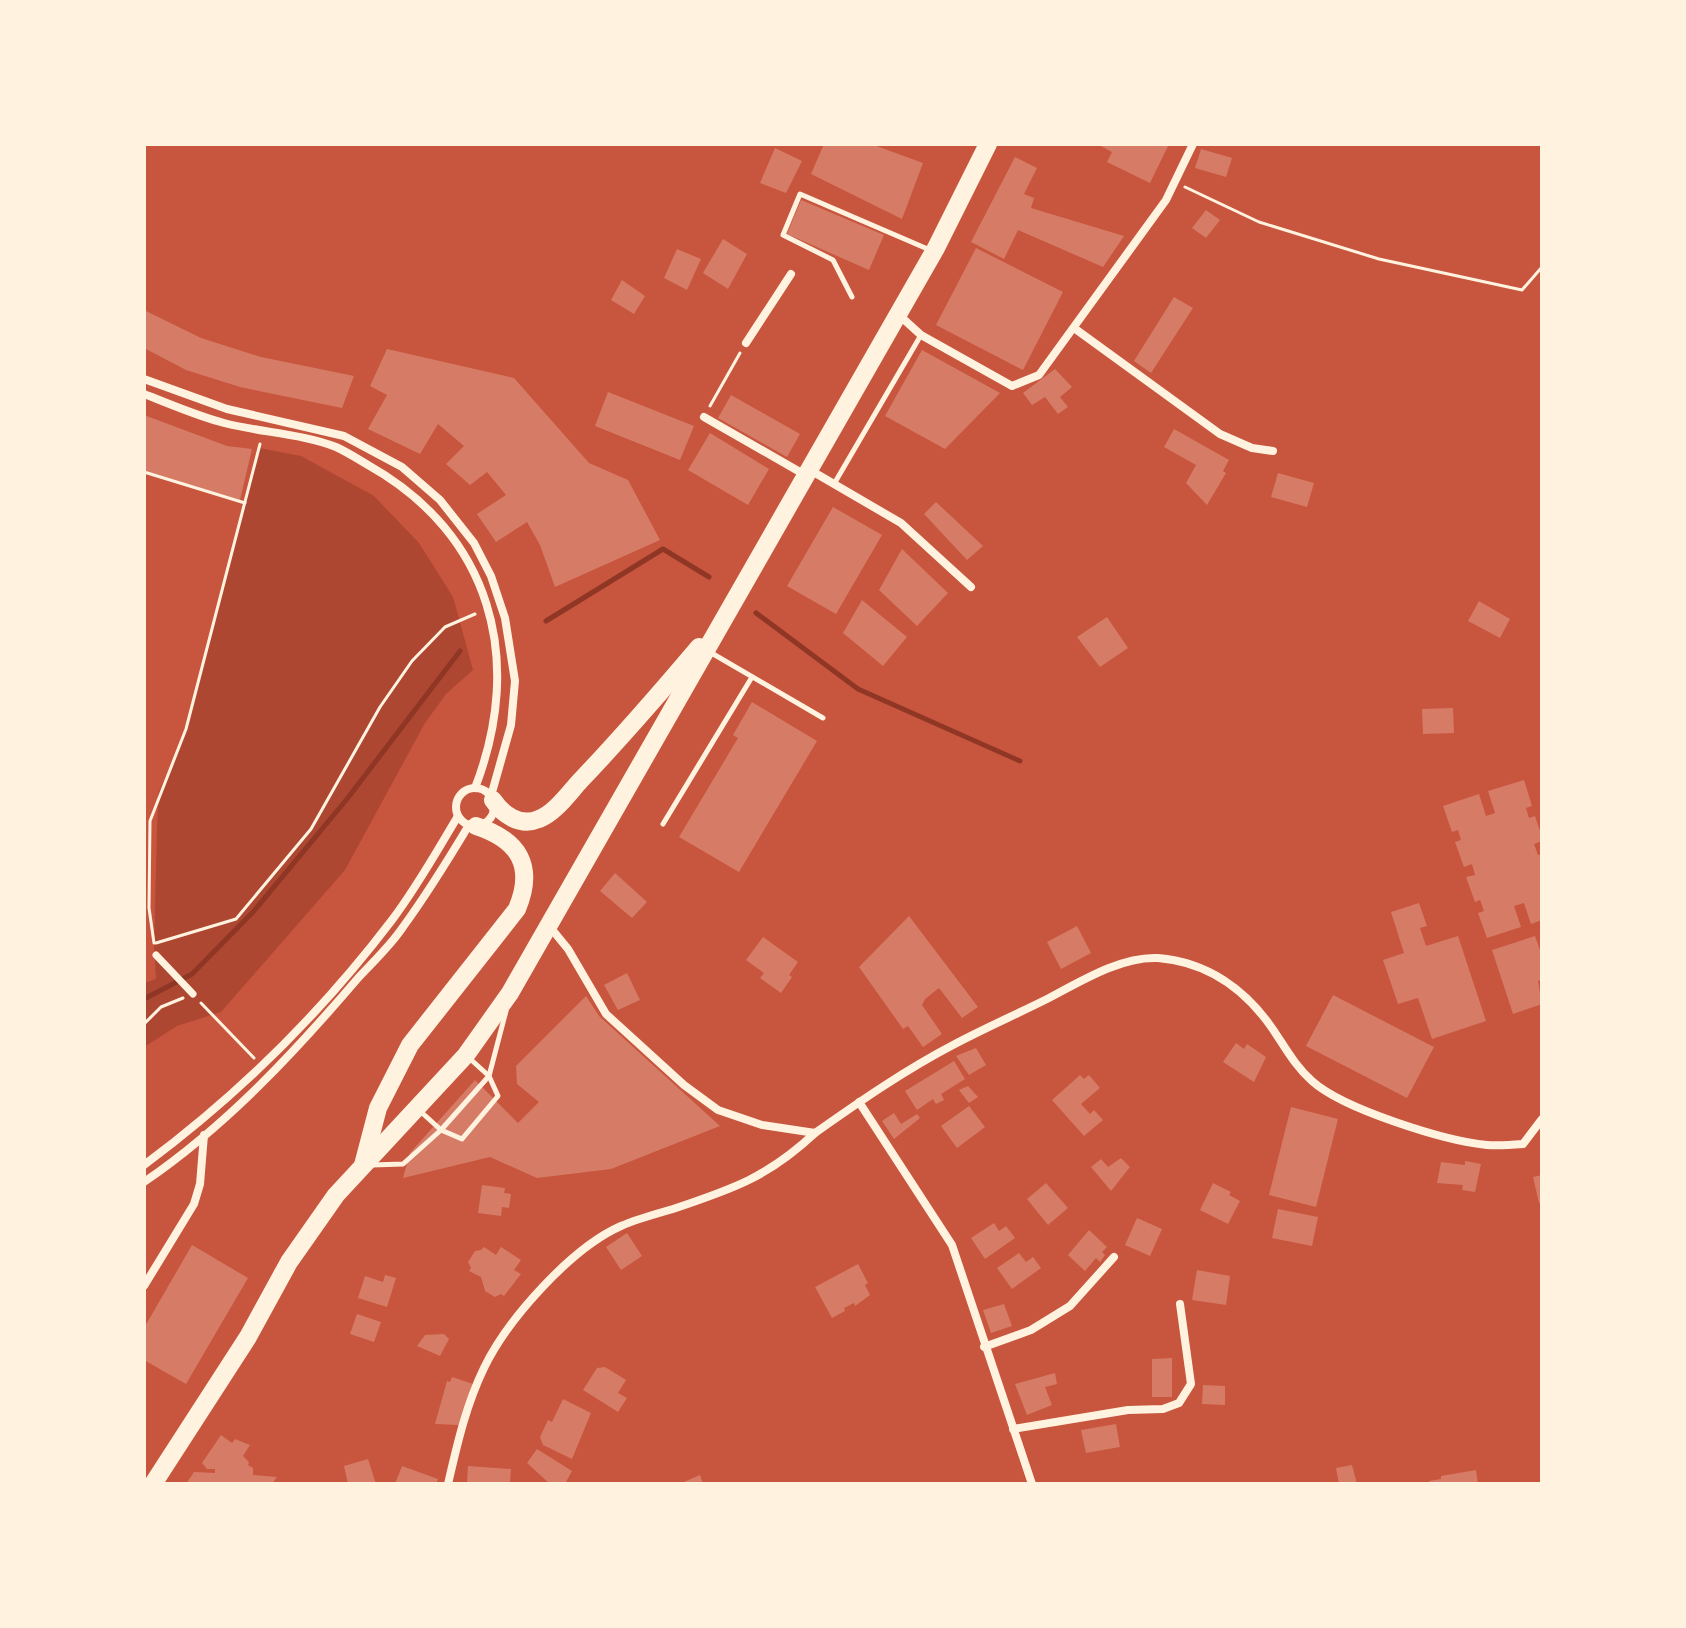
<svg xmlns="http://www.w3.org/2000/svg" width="1686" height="1628" viewBox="0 0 1686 1628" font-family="Arial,sans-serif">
<rect width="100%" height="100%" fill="#c8553d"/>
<path fill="#ae4732" d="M259,448L301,456L374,496L419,543L453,597L473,670L446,694L425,723L345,870L221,1012L177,1026L144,1047V983L156,979L154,944L158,794L186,729Z"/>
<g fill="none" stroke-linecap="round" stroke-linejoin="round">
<g stroke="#8f3625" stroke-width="5">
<path d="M756,613L858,689L1020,761"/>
<path d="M546,621L663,549L709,577"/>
<path d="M144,999L192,974L254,911L347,799L460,651"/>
</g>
</g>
<g fill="#d67c66">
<path d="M824,144H871L923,163L902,219L811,174Z"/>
<path d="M1097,144H1169L1150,183L1107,162L1112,152Z"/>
<path d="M775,148L802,161L786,193L760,183Z"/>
<path d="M1201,149L1232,158L1226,177L1195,168Z"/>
<path d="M1015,157L1037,168L1024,194L1034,198L1031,208L1124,236L1103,267L1018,230L1004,259L971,242Z"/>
<path d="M801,200L884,235L869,270L787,234Z"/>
<path d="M1206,210L1220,220L1206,238L1192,228Z"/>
<path d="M723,239L747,254L728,289L703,273Z"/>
<path d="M976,248L1063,292L1023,370L936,325Z"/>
<path d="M677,249L701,259L687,290L664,278Z"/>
<path d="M622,280L645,296L634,314L611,300Z"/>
<path d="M1174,297L1193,308L1151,373L1134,361Z"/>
<path d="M144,310L201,338L261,357L354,376L342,408L240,387L186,370L144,348Z"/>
<path d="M387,349L514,378L589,463L628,480L660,540L555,587L540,545L527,522L496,542L477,514L506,495L487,472L470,485L446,464L464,446L438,424L420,454L368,429L387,395L370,386Z"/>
<path d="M922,350L1000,393L945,449L885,416Z"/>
<path d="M1055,369L1072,387L1060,397L1068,407L1058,414L1045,397L1032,405L1023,393Z"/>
<path d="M608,392L694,426L680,460L595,426Z"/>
<path d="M731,395L800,434L787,457L718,418Z"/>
<path d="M144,415L227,446L252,449L240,500L144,471Z"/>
<path d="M1174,429L1229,460L1223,471L1226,473L1207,505L1186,483L1196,465L1164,447Z"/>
<path d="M710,433L769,469L748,505L688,470Z"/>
<path d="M1278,473L1314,483L1307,507L1271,497Z"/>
<path d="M936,502L983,546L967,560L924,514Z"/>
<path d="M833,507L882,535L836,614L787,586Z"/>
<path d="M902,549L948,593L917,626L879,590Z"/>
<path d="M862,600L907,637L883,666L843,633Z"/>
<path d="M1479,601L1510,619L1500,638L1468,621Z"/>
<path d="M1107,617L1128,648L1100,667L1077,637Z"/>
<path d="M752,702L817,741L739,872L679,837L738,738L733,735Z"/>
<path d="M1453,708L1454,733L1423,734L1422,709Z"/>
<path d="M1524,780L1532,806L1526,808L1529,818L1535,816L1542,837V841L1534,844L1538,855L1542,854V920L1531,924L1524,903L1514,906L1521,927L1487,938L1478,913L1484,911L1480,900L1475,902L1466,877L1475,875L1472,864L1464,867L1455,842L1461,840L1458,830L1452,832L1443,806L1479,794L1486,816L1495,813L1488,791Z"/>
<path d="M615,873L647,902L632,918L600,891Z"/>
<path d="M1419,903L1427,926L1420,928L1426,946L1458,936L1486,1021L1432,1039L1418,998L1398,1004L1383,960L1404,953L1391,912Z"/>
<path d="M909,916L978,1007L962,1018L939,988L925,999L922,1005L942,1034L923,1047L908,1026L903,1029L859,967Z"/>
<path d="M1077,926L1091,953L1061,969L1047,942Z"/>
<path d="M1535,936L1542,956V980L1538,981L1542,1004L1513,1014L1492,950Z"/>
<path d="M763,937L798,962L789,975L792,977L781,993L760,978L764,973L746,960Z"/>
<path d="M627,973L640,1000L618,1010L604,985Z"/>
<path d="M1333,995L1434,1047L1407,1098L1306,1046Z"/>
<path d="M586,996L599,1016L720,1126L611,1169L537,1178L490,1157L403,1178L410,1153L475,1080L518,1123L539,1102L517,1084L516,1066Z"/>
<path d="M1236,1043L1244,1049L1247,1044L1266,1057L1254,1082L1223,1062Z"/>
<path d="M976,1048L986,1065L969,1075L956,1056Z"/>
<path d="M954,1061L965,1079L941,1094L944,1100L936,1104L933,1099L917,1110L905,1091Z"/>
<path d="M1080,1075L1084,1079L1089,1075L1100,1088L1081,1104L1090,1114L1094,1110L1103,1120L1084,1136L1052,1100Z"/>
<path d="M968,1086L978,1097L969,1103L959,1090Z"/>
<path d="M969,1106L985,1127L957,1148L941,1126Z"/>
<path d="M1291,1107L1338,1119L1316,1207L1269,1195Z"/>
<path d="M894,1113L901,1124L917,1114L920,1118L894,1139L882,1121Z"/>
<path d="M1121,1158L1130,1167L1111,1191L1091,1167L1101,1159L1108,1167Z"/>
<path d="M1465,1161L1481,1164L1475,1192L1462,1190L1463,1185L1437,1183L1441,1162L1465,1165Z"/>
<path d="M1542,1175V1203H1539L1533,1177Z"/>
<path d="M1046,1183L1068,1208L1048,1225L1027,1199Z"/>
<path d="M1213,1183L1231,1192L1229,1195L1240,1201L1228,1224L1200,1210Z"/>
<path d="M482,1185L505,1188L504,1193L511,1194L509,1208L502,1207L501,1216L478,1213Z"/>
<path d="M1278,1209L1318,1217L1312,1246L1272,1238Z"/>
<path d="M1137,1218L1162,1229L1150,1256L1125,1245Z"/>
<path d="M994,1223L999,1231L1006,1226L1015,1238L985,1259L971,1238Z"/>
<path d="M1089,1230L1107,1247L1102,1252L1105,1255L1100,1262L1096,1258L1085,1271L1068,1255Z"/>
<path d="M627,1233L642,1256L621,1270L606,1247Z"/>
<path d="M192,1245L248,1278L186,1384L144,1360V1328Z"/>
<path d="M484,1247L496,1255L501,1247L521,1260L514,1270L521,1274L504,1296L501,1294L495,1297L485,1291L481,1277L469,1271L471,1268L468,1262L475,1251L481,1250Z"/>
<path d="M1019,1253L1026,1262L1033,1257L1041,1268L1012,1289L997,1268Z"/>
<path d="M858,1264L868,1283L865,1285L870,1295L855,1306L854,1303L844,1308L845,1311L832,1318L815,1287Z"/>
<path d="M1197,1270L1230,1276L1226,1305L1192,1300Z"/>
<path d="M385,1275L396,1278L387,1307L358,1298L365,1276L383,1282Z"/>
<path d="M1004,1304L1012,1326L991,1333L983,1310Z"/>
<path d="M357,1314L381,1322L374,1342L350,1334Z"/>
<path d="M444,1334L449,1339L440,1356L417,1346L425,1335Z"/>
<path d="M1172,1358V1397H1152V1359Z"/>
<path d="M605,1367L626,1380L618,1393L627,1398L618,1412L583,1390L597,1368Z"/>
<path d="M1055,1373L1057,1384L1045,1387L1052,1405L1027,1415L1015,1384Z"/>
<path d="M452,1377L473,1384L459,1425L435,1424L447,1381L450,1382Z"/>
<path d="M1203,1385L1225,1386V1405L1202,1404Z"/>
<path d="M563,1399L591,1413L572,1459L543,1445L540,1437L548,1420L552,1422Z"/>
<path d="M1116,1424L1120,1447L1086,1453L1081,1430Z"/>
<path d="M221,1435L232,1443L235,1439L250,1445L243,1456L249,1462L248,1465L253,1468V1475L277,1477L272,1484H186L194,1472L215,1473V1469H207L202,1463Z"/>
<path d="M537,1449L572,1471L565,1484H550L527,1463Z"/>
<path d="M368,1459L376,1484H348L344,1466Z"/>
<path d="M1352,1465L1357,1484H1339L1336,1468Z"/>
<path d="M402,1466L438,1479L436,1484H395Z"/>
<path d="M468,1466L511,1469L510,1484H467Z"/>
<path d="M1476,1470L1478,1484H1429V1481L1441,1479V1476Z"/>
<path d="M700,1475L703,1484H679Z"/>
</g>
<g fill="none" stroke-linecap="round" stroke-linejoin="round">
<g stroke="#fff3e0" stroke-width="3">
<path d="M1185,187L1259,222L1379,259L1522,290L1542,267"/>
<path d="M710,406L740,353"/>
<path d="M144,472L245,503"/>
<path d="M154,943L149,908L150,821L186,729L260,444"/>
<path d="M156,943L236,919L311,829L380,707L412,661L445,627L475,614"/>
<path d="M201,1003L254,1058"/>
<path d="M144,1024L161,1007L183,998"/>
</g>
<g stroke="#fff3e0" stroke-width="5">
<path d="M852,297L833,260L783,235L800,194L930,250"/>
<path d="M834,484L921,335"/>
<path d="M708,651L823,718"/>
<path d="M663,824L752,677"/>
<path d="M420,1111L441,1130L462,1139L498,1096L489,1076L468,1057"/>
<path d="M372,1165L403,1164L441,1130L489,1076L506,1011"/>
</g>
<path stroke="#fff3e0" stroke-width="7" d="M156,955L193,994"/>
<g stroke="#fff3e0" stroke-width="8">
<path d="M899,315L921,335L1012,386L1039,375L1166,200L1193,144"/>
<path d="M1074,328L1220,434L1252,448L1273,451"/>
<path d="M746,343L791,274"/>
<path d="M144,379L227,409L344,436L402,467L440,500L474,543L491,576L505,618L515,681L511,725L491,796"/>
<path d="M144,394C170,404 197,416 224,423C258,432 304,434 336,447C347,452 358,459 368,465C491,534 525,659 475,788"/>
<path d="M704,417L807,476"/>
<path d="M810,470L901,523L971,587"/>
<circle cx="475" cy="807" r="19"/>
<path d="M550,927L568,949L606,1014L684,1085L718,1110L762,1125L815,1133C859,1102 905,1070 953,1045C983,1029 1015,1015 1045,1000C1078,983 1120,956 1158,958C1207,962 1245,989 1272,1028C1285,1047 1295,1066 1312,1081C1343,1109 1445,1141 1487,1145C1498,1146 1511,1145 1523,1144L1542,1119"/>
<path d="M859,1102L952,1245L1032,1484"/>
<path d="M144,1165C237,1096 322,1012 392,920C417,887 437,851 458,816"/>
<path d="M144,1182C226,1126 294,1053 359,977C374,961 391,945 403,927C427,894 448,860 469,825"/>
<path d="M144,1286L194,1204L200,1184L204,1135"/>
<path d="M984,1347L1031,1330L1070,1306L1114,1257"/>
<path d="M1013,1429L1128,1410L1163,1409L1179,1403L1191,1384L1180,1304"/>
<path d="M448,1484C457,1445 466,1405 484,1368C507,1320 571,1248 621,1226C637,1219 656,1214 673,1209C733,1189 768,1177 815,1133"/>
</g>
<g stroke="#fff3e0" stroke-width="18">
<path d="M493,800C503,815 520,827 539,819C555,813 569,793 580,781C621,738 660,693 699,647"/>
<path d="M363,1165L378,1108L410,1045L517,909C535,866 519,840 476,826"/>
<path d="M153,1484L248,1337L289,1262L336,1195L466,1055L510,993L936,248L988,144"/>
</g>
</g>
<rect width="1686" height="1628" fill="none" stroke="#fff3e0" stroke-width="292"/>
</svg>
